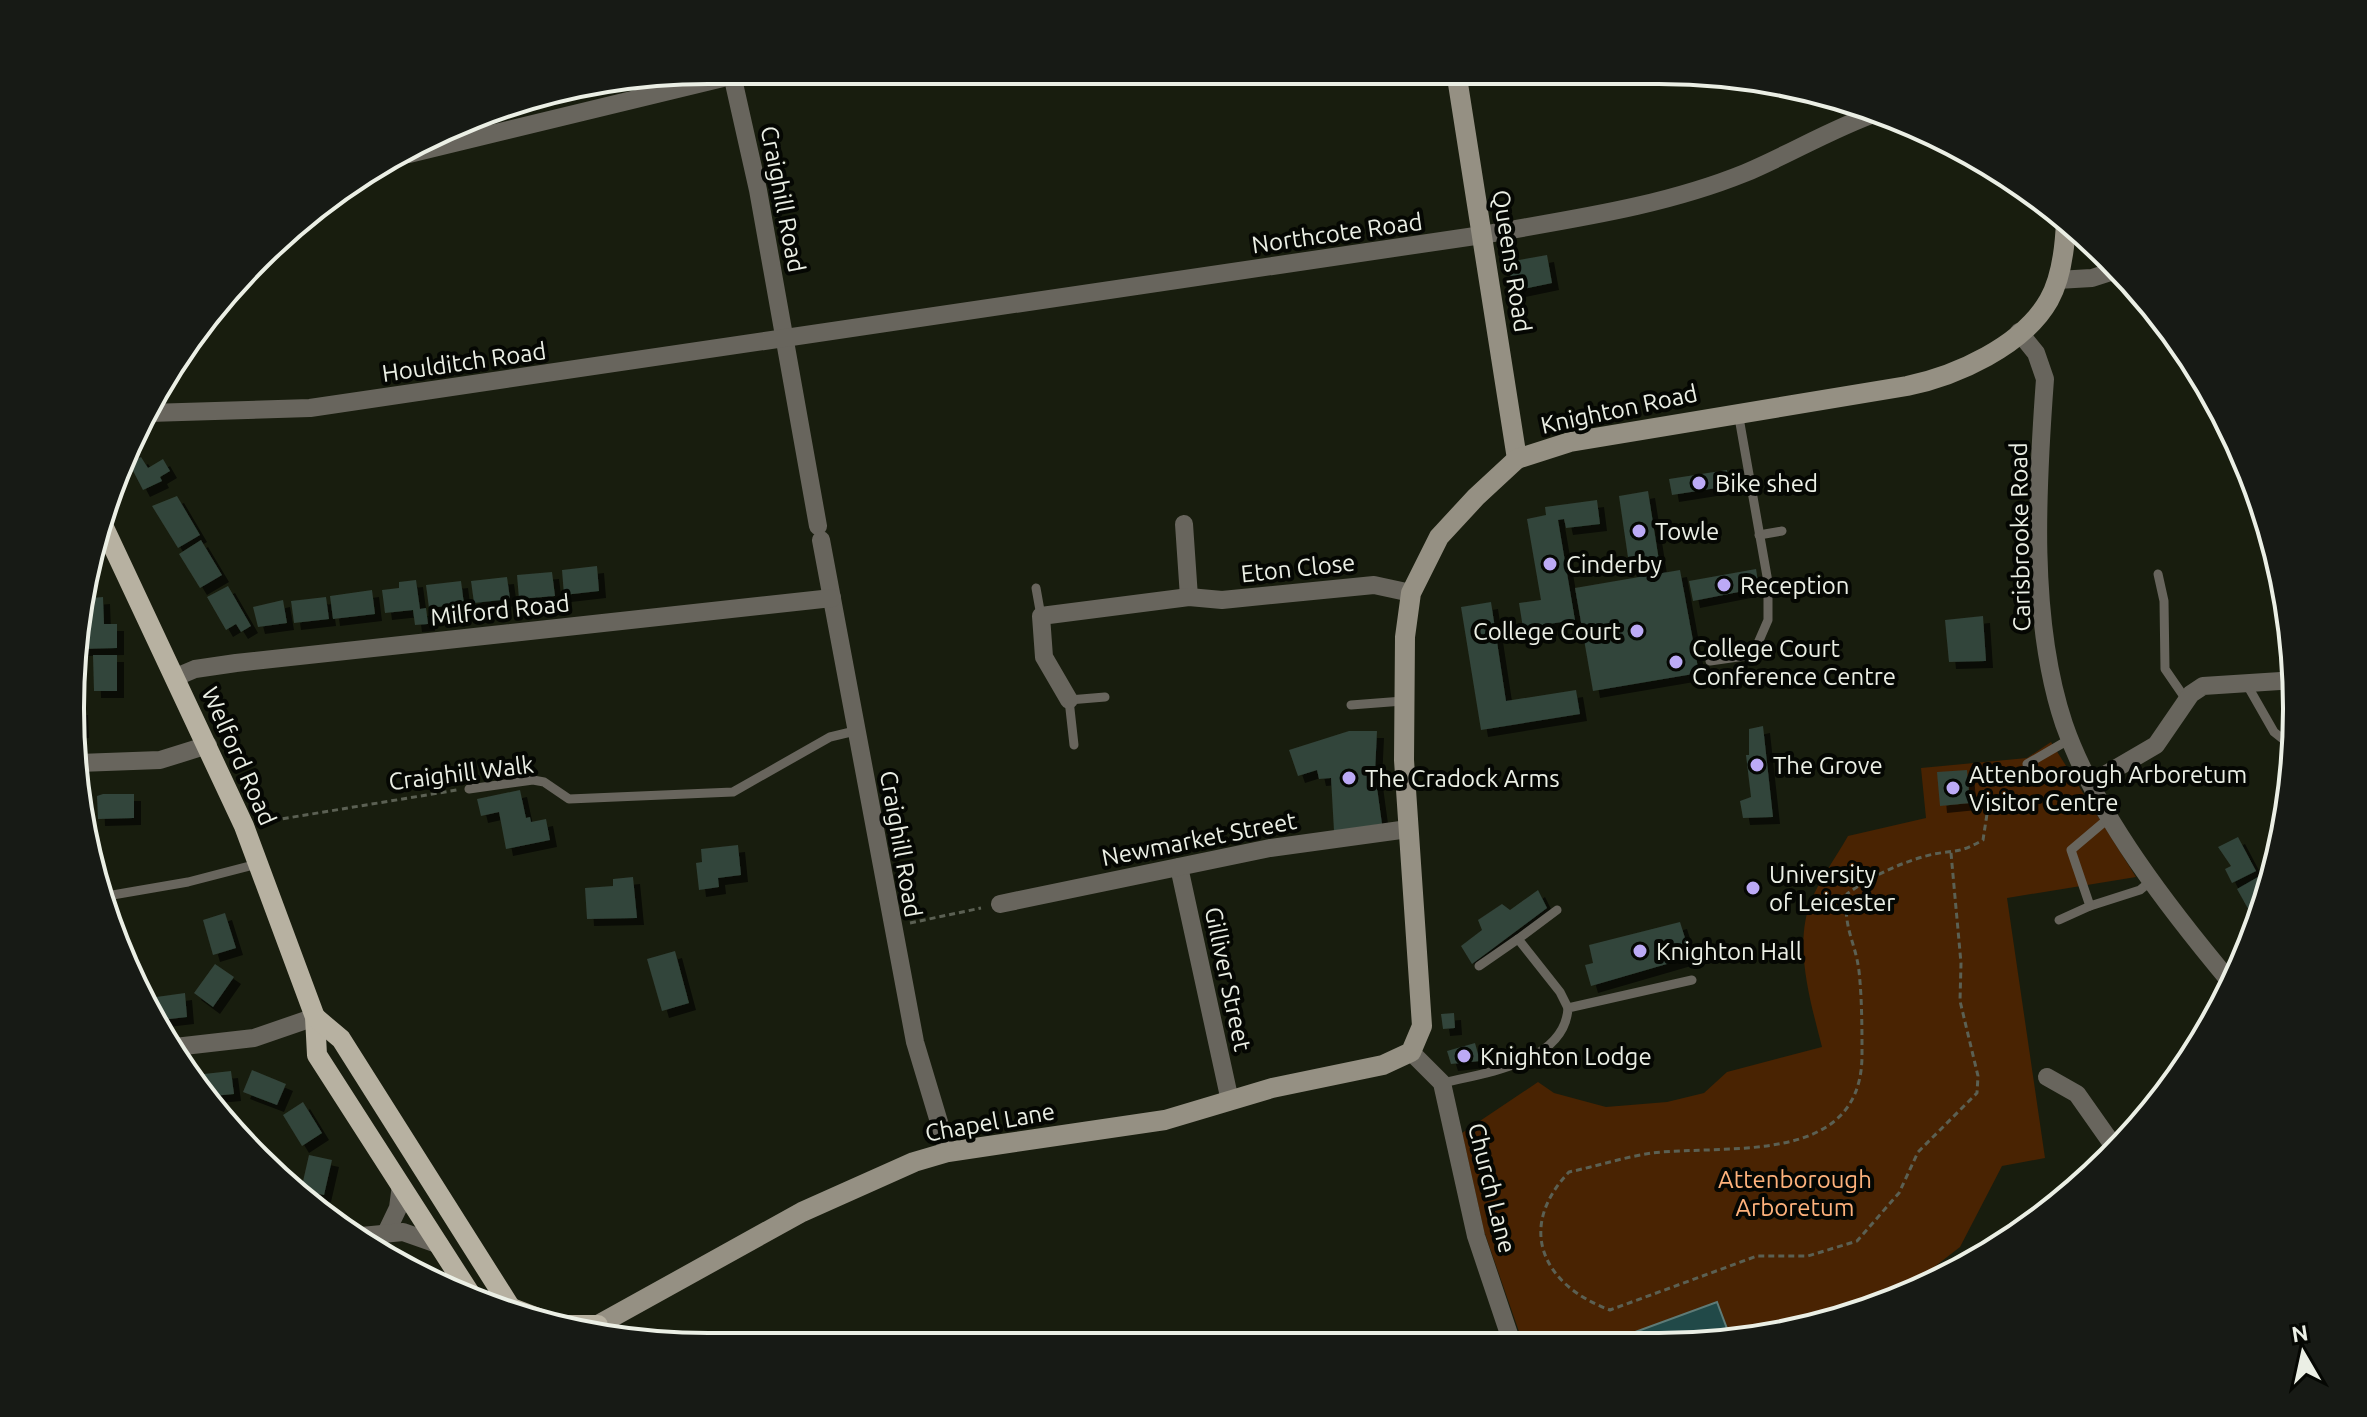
<svg xmlns="http://www.w3.org/2000/svg" width="2367" height="1417" viewBox="0 0 2367 1417" font-family="Ubuntu,sans-serif">
<defs>
<filter id="shadow"><feDropShadow dx="7" dy="7" stdDeviation="0" flood-color="#0009"/></filter>
</defs>
<rect width="100%" height="100%" fill="#181d0e"/>
<path fill="#492302" d="M2051,742L2136,877L2007,898L2045,1158L2002,1166L1960,1247L1920,1278L1918,1286L1824,1325L1701,1346H1524L1484,1231L1462,1133L1538,1082L1554,1093L1606,1107L1667,1102L1704,1093L1727,1072L1822,1047C1811,1003 1793,946 1811,901C1820,879 1836,857 1848,836L1926,818L1921,768L2027,758Z"/>
<path fill="#214948" stroke="#5e7b77" stroke-width="2" d="M1717,1302L1729,1334L1697,1346H1597Z"/>
<g fill="#33443a" filter="url(#shadow)">
<path d="M1547,255L1552,283L1513,291L1508,262Z"/>
<path d="M141,457L148,468L163,459L170,471L160,477L162,481L143,490L131,467L132,462Z"/>
<path d="M1727,470L1729,486L1672,495L1669,479Z"/>
<path d="M1648,491L1660,567L1630,571L1619,496Z"/>
<path d="M177,496L200,535L178,548L152,506Z"/>
<path d="M1597,500L1600,524L1566,528L1564,519L1558,520L1575,620L1523,628L1519,603L1541,600L1527,519L1546,515L1545,507Z"/>
<path d="M201,540L222,575L200,588L179,554Z"/>
<path d="M597,566L599,591L564,595L562,570Z"/>
<path d="M1756,569L1759,588L1693,601L1689,581Z"/>
<path d="M1680,570L1699,673L1593,691L1575,588Z"/>
<path d="M552,572L555,596L519,599L517,575Z"/>
<path d="M507,577L510,599L474,603L471,581Z"/>
<path d="M416,580L420,609L426,608L428,624L415,625L413,610L385,613L382,590L399,588V582Z"/>
<path d="M461,581L464,604L429,608L426,585Z"/>
<path d="M228,586L251,626L241,632L236,624L226,630L207,597Z"/>
<path d="M89,590L91,598L103,597L104,624H117V648L80,649Z"/>
<path d="M372,590L375,614L333,619L330,596Z"/>
<path d="M326,597L329,619L294,623L291,601Z"/>
<path d="M283,600L287,623L258,627L253,607Z"/>
<path d="M1491,602L1506,701L1576,690L1580,714L1481,730L1461,607Z"/>
<path d="M1983,616L1986,661L1949,662L1945,620Z"/>
<path d="M93,655H117V691H94Z"/>
<path d="M81,708L82,731L74,732L70,709Z"/>
<path d="M1763,726L1773,817L1743,818L1740,801L1751,797L1746,755H1749V729Z"/>
<path d="M1349,731H1377L1375,773L1382,824L1334,831L1331,778L1319,779L1317,770L1298,776L1289,750Z"/>
<path d="M1967,770L1970,803L1940,806L1937,772Z"/>
<path d="M520,790L526,818L530,817L531,822L546,819L550,840L506,849L499,812L481,816L477,799Z"/>
<path d="M103,794H134V818L98,819L97,796Z"/>
<path d="M2238,837L2256,871L2232,883L2225,869L2231,866L2218,847Z"/>
<path d="M738,845L741,875L718,878L719,887L699,890L696,863L702,862L701,849Z"/>
<path d="M633,877L637,918L587,919L585,888L613,886V879Z"/>
<path d="M2258,877L2267,893L2262,908L2251,914L2237,889Z"/>
<path d="M1538,890L1547,908L1472,964L1461,946L1482,930L1478,920L1502,904L1510,910Z"/>
<path d="M225,913L236,948L213,955L203,920Z"/>
<path d="M1680,922L1691,957L1591,986L1585,965L1593,963L1589,945Z"/>
<path d="M675,951L689,1003L662,1011L647,959Z"/>
<path d="M215,964L234,977L213,1007L194,993Z"/>
<path d="M185,993L187,1017L161,1020L149,998Z"/>
<path d="M1454,1013L1455,1028L1443,1029L1441,1014Z"/>
<path d="M1475,1043L1480,1061L1451,1064L1447,1051Z"/>
<path d="M252,1070L286,1084L277,1105L243,1092Z"/>
<path d="M231,1071L234,1094L202,1097L195,1075Z"/>
<path d="M303,1102L322,1133L302,1146L283,1115Z"/>
<path d="M309,1155L332,1160L324,1195L301,1190Z"/>
</g>
<g fill="none" stroke-linecap="round" stroke-linejoin="round">
<g stroke="#5b6053" stroke-width="3" stroke-dasharray="6 4" stroke-linecap="butt">
<path d="M263,822L457,790"/>
<path d="M1951,853L1961,963L1960,1001L1978,1076L1977,1093L1918,1152L1899,1193L1857,1241L1808,1256H1757L1610,1310C1544,1286 1515,1229 1569,1172C1597,1166 1625,1157 1652,1153C1727,1144 1861,1167 1862,1056C1862,1029 1862,999 1859,971C1855,940 1843,929 1847,894C1869,877 1906,860 1934,854C1957,850 1960,853 1983,840L1989,801"/>
<path d="M910,923L981,908"/>
</g>
<g stroke="#68655d" stroke-width="9">
<path d="M1759,535L1782,531"/>
<path d="M2158,574L2164,601L2165,669L2187,701"/>
<path d="M1036,588L1041,616"/>
<path d="M1710,661L1745,656L1758,643L1768,620V582L1738,412"/>
<path d="M2246,683L2274,732L2293,747"/>
<path d="M1351,705L1403,701"/>
<path d="M1074,745L1069,700L1105,697"/>
<path d="M2027,764L2070,739"/>
<path d="M469,789L533,780L544,782L569,799L733,792L830,737L855,731"/>
<path d="M101,897L188,882L257,864"/>
<path d="M2090,906L2140,890L2152,880"/>
<path d="M1557,910L1518,939L1560,992L1568,1008"/>
<path d="M2059,920L2090,906L2071,850L2110,817"/>
<path d="M1479,966L1518,939"/>
<path d="M1442,1083C1484,1073 1565,1063 1568,1008L1692,980"/>
</g>
<g stroke="#68655d" stroke-width="18">
<path d="M731,70L758,190L818,526"/>
<path d="M409,154L756,70"/>
<path d="M2057,280L2092,278L2120,269"/>
<path d="M2019,332L2036,353L2045,379C2037,487 2029,620 2064,724C2095,814 2171,911 2232,984"/>
<path d="M149,413L310,408L1482,235C1570,219 1661,207 1745,173C1790,154 1833,128 1879,112"/>
<path d="M1184,524L1189,597"/>
<path d="M821,540L915,1042L948,1152"/>
<path d="M176,677L195,669L236,663L832,598"/>
<path d="M1069,700L1044,657L1041,616L1189,597L1222,600L1374,585L1411,593"/>
<path d="M79,763L160,760L208,745"/>
<path d="M2091,783L2156,745L2191,694L2203,686L2294,680"/>
<path d="M1179,867L1230,1101"/>
<path d="M1000,904L1270,848L1408,829"/>
<path d="M175,1047L254,1038L315,1017"/>
<path d="M1411,1052L1442,1083L1476,1236L1513,1346"/>
<path d="M2047,1077L2077,1094L2115,1148"/>
<path d="M387,1231L398,1208L401,1185"/>
<path d="M351,1237L403,1232L440,1245"/>
</g>
<g stroke="#959083" stroke-width="20">
<path d="M1456,71L1517,459"/>
<path d="M589,1330L802,1212L914,1162L948,1152L1165,1120L1272,1088L1383,1065L1411,1052L1422,1026L1404,760L1405,637L1411,593L1439,537L1476,497L1517,459L1570,442L1907,386C1956,376 2023,346 2049,300C2062,277 2065,247 2066,221"/>
</g>
<g stroke="#b7b1a1" stroke-width="20">
<path d="M101,521L244,826L315,1017L317,1055L473,1298"/>
<path d="M315,1017L341,1039L516,1316"/>
<path d="M512,1308L549,1322"/>
<path d="M561,1325H598"/>
</g>
</g>
<g fill="#bcaaf6" stroke="#050703" stroke-width="3">
<circle cx="1699" cy="483" r="8"/>
<circle cx="1639" cy="531" r="8"/>
<circle cx="1550" cy="564" r="8"/>
<circle cx="1724" cy="585" r="8"/>
<circle cx="1637" cy="631" r="8"/>
<circle cx="1676" cy="662" r="8"/>
<circle cx="1757" cy="765" r="8"/>
<circle cx="1349" cy="778" r="8"/>
<circle cx="1953" cy="788" r="8"/>
<circle cx="1753" cy="888" r="8"/>
<circle cx="1640" cy="951" r="8"/>
<circle cx="1464" cy="1056" r="8"/>
</g>
<g text-anchor="middle" dominant-baseline="central" stroke-width="8" stroke-linejoin="round" paint-order="stroke">
<g font-size="24" fill="#ebefe5" stroke="#050703">
<text transform="translate(783 199) rotate(79)">Craighill Road</text>
<text transform="translate(1337 233) rotate(-8)">Northcote Road</text>
<text transform="translate(1512 261) rotate(81)">Queens Road</text>
<text transform="translate(464 362) rotate(-8)">Houlditch Road</text>
<text transform="translate(1619 409) rotate(-12)">Knighton Road</text>
<text transform="translate(2020 537) rotate(-91)">Carisbrooke Road</text>
<text transform="translate(1298 568) rotate(-6)">Eton Close</text>
<text transform="translate(500 610) rotate(-6)">Milford Road</text>
<text transform="translate(239 756) rotate(66)">Welford Road</text>
<text transform="translate(461 773) rotate(-7)">Craighill Walk</text>
<text transform="translate(1199 839) rotate(-11)">Newmarket Street</text>
<text transform="translate(901 844) rotate(80)">Craighill Road</text>
<text transform="translate(1228 979) rotate(78)">Gilliver Street</text>
<text transform="translate(990 1122) rotate(-10)">Chapel Lane</text>
<text transform="translate(1492 1188) rotate(76)">Church Lane</text>
</g>
<g font-size="24" fill="#ebefe5" stroke="#050703" text-anchor="start">
<text x="1715" y="483">Bike shed</text>
<text x="1655" y="531">Towle</text>
<text x="1566" y="564">Cinderby</text>
<text x="1740" y="585">Reception</text>
<text x="1621" y="631" text-anchor="end">College Court</text>
<text x="1692" y="648">College Court<tspan x="1692" dy="28">Conference Centre</tspan></text>
<text x="1773" y="765">The Grove</text>
<text x="1969" y="774">Attenborough Arboretum<tspan x="1969" dy="28">Visitor Centre</tspan></text>
<text x="1365" y="778">The Cradock Arms</text>
<text x="1769" y="874">University<tspan x="1769" dy="28">of Leicester</tspan></text>
<text x="1656" y="951">Knighton Hall</text>
<text x="1480" y="1056">Knighton Lodge</text>
</g>
<g font-size="24" fill="#feb27c" stroke="#050703">
<text x="1795" y="1179">Attenborough<tspan x="1795" dy="28">Arboretum</tspan></text>
</g>
</g>
<path d="M0 0H2367V1417H0ZM708 84H1659A624 624 0 0 1 2283 708V709A624 624 0 0 1 1659 1333H708A624 624 0 0 1 84 709V708A624 624 0 0 1 708 84Z" fill="#171a15" fill-rule="evenodd"/>
<path fill="none" stroke="#ebefe5" stroke-width="4" d="M708 84H1659A624 624 0 0 1 2283 708V709A624 624 0 0 1 1659 1333H708A624 624 0 0 1 84 709V708A624 624 0 0 1 708 84Z"/>
<g transform="translate(2303 1353) rotate(351)" stroke="#050703" stroke-width="6" paint-order="stroke">
<path d="M0-6L14 30L0 20L-14 30Z" fill="#ebefe5"/>
<text y="-12" font-size="22" font-weight="bold" text-anchor="middle" fill="#ebefe5">N</text>
</g>
</svg>
